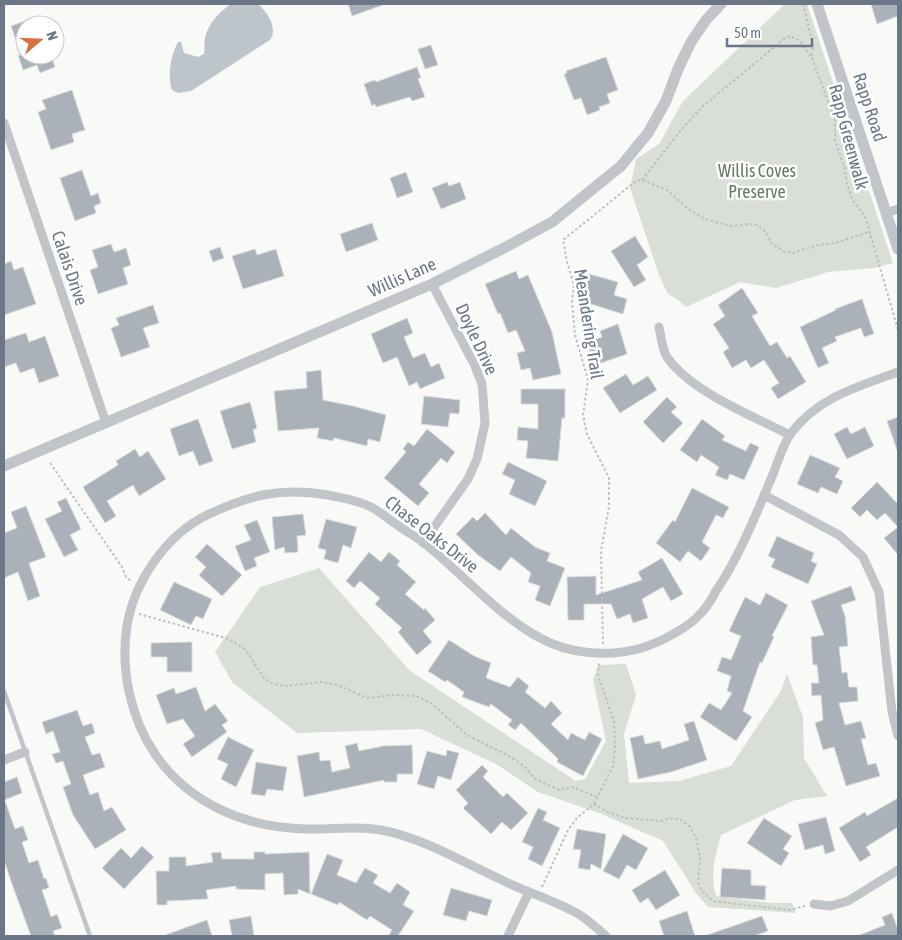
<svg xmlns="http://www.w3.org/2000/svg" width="902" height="940" viewBox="0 0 902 940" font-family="'Asap Condensed',sans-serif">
<rect width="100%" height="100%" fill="#f9f9f8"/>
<g fill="#d9ded7">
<path d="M785,4H807L893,263L874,268L828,272L776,288L740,282L686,307L678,300L668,294L659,275L630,188L636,159L659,144L683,101Z"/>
<path d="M319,568L409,670L576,781L585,779L606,741L593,680L598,665L626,664L636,695L624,734L629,783L679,781L731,766L781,691L787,674L803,717L804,758L827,796L795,800L721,835C716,854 709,875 716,895L720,897L772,903H792L796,913L708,907L696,893L663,841L599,813L538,792L496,764L421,729L297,733L232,682L215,652L260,587Z"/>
</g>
<path fill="#bdc5cb" d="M231,4H258C268,13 278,28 270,40L191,91L178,93L172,90C167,76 171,55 178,42H181L184,53L198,57L204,54C205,49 204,44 205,38C208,24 219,12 231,4Z"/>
<g fill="#abb1b8" stroke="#dbdbda">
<path d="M348,4H382L383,5L352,16Z"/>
<path d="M871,4H898V16L877,24Z"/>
<path d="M25,21V55H51L55,67L40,73L37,65L23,70L18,55H21L11,26Z"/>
<path d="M431,45L438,65L425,69L418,49Z"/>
<path d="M606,57L618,90L607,94L610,103L599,107L600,110L587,115L581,98L574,100L564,74L567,73L566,71Z"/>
<path d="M417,67L421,78L418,79L425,97L412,101L410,97L376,107L375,104L372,106L364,84L375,80L376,82Z"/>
<path d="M72,90L85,130L72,134L74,142L51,150L38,112L46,109L42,100Z"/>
<path d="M82,170L91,196L98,193L101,203L94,206L96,213L75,221L60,178Z"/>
<path d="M406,172L413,192L397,198L390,178Z"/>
<path d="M447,182L449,186L460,182L466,199L441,209L432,188Z"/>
<path d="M372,223L378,240L346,252L340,234Z"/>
<path d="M635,236L648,257L637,265L646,280L634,287L611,251Z"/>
<path d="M111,244L114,252L126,248L131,265L123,268L128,284L98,294L90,270L98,267L92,250Z"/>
<path d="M220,247L224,258L213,262L209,251Z"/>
<path d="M255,249L257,255L276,249L284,276L243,289L232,256Z"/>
<path d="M11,261L14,270L23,267L36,304L4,315V264Z"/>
<path d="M516,271L519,279L528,275L552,332L561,374L533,380L530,368L521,370L517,353L525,351L516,330L508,333L500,313L498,314L485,284Z"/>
<path d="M589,274L618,282L614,295L627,299L623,314L581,301Z"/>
<path d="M742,288L758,313L752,316L770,346L777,342L787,358L790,356L806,382L778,399L771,388L779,383L764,360L751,368L746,360L732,368L723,352L729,348L713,324L725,316L718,305Z"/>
<path d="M862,299L874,334L864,337L861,328L835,337L837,341L822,348L829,363L818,368L800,327L836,310L835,309Z"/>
<path d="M153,305L159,323L143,328L150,347L121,357L111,328L119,325L116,318Z"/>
<path d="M407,318L413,333L404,337L413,358L425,353L431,367L439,363L445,378L420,389L417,382L409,386L397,357L383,363L371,334Z"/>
<path d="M618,324L627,354L595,365L587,342L602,337L600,331Z"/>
<path d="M26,333L29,342L45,336L59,376L39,383L34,368L20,373L16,363L4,367V340Z"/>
<path d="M321,370L323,400L353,406L386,415L380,442L368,439L367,446L334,438L333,441L317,438L319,428L278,431L274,391L307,388L306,372Z"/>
<path d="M626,374L633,385L648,376L657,390L620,413L603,388Z"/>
<path d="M521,389H565V418H562L558,461L526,458L528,441L517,440L518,427L538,429V404H521Z"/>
<path d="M424,396L460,400L459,414L450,413L448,427L421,424Z"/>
<path d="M667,397L677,407L671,412L683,423L663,443L643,422Z"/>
<path d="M250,402L257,428L253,430L256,442L232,449L220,411Z"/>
<path d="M898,417V450H897L887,421Z"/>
<path d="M198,419L213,461L199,466L193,451L179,456L170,429Z"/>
<path d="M702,419L725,436L722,440L746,451L750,443L759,447L744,480L730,474L727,480L715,475L719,467L701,455L697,462L680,450Z"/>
<path d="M847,427L851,434L865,427L874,446L847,459L834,434Z"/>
<path d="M427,429L455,452L447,463L441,458L419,484L429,493L418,506L384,478L406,452L403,449L408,442L414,446Z"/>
<path d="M135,449L140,457L148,451L166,479L139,496L133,485L107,501L116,516L105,523L83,487L118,465L116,461Z"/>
<path d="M810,455L840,468L835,477L843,481L837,494L821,487L818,493L797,484Z"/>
<path d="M508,462L547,481L535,506L509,494L515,480L502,474Z"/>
<path d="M877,482L898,504V555L884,538L898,527L885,513L877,520L867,510L860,517L851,508Z"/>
<path d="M692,488L729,507L723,518L716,515L702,542L710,548L701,561L688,551L680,562L656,543L673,520L675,522Z"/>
<path d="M66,498L81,529L70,535L78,550L64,557L45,519L62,511L57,502Z"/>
<path d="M26,506L46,557L29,563L40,596L28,601L18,572L4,578V533L17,528L11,512Z"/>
<path d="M485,513L506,535L511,528L535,547L550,553L547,561L565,568L550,606L535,600L540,586L528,582L531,573L511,557L500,571L478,555L456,534L473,517L477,521Z"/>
<path d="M303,514L306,535L297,536L298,552L285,553L284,547L275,550L272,517Z"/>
<path d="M326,519L357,527L351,548L343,545L338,563L324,559L326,550L318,548Z"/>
<path d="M257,520L270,552L254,558L257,566L245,571L235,546L251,540L244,525Z"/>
<path d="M777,536L814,553L811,561L817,564L808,584L771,567L775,559L768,556Z"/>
<path d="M207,544L242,575L222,596L199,575L206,567L195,557Z"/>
<path d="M369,552L381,562L389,552L400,561L397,565L416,582L405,594L424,610L425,608L435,620L423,631L432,642L417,655L398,632L402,628L375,604L380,598L360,581L354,588L346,581Z"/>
<path d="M662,558L683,594L671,601L663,587L642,599L648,618L633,623L630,614L617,619L611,604H584V620H568L567,577L596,576V595L642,580L638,572Z"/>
<path d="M174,582L212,599L203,619L196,616L191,625L160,610Z"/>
<path d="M851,586L856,600L841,605L845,616L848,646L839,647L842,673L847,672L849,687H857L858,701L839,703L845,725L861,721L866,738L861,739L868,765L876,763L880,776L846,786L834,747L823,750L815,723L823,720L821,695L812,696L811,683H819L817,665H813L811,637L824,635L811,601Z"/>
<path d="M766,593L788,605L772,636L774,637L762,663L760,662L743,711L752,717L736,741L700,717L709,703L721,710L732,693L727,691L731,676L717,671L722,657L731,660L741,636L729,631L745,597L760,605Z"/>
<path d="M449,640L474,656L491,663L486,678L510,687L518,677L529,686L525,692L545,708L551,701L562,713L551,724L568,740L571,733L585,740L589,732L602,739L583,776L557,762L558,759L521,723L515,730L508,725L512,720L491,704L489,707L462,697L464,692L447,680L445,682L428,671Z"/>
<path d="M192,642V672H167V657H151V643Z"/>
<path d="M196,687L205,711L215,704L228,721L222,725L227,732L192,757L183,744L195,736L183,719L167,724L156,695L174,688L176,694Z"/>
<path d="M77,710L83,726L92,723L95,733L85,737L92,755L100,753L105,767L83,775L90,795L98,792L104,811L112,807L126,830L95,849L73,815L63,787L71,784L63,761L56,763L52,754L60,752L53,731L46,734L42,722Z"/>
<path d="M694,721L707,760L671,772L638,779L630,738L643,735L645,744L660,741L662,749L689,740L684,724Z"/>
<path d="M228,737L254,750L236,787L221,779L228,764L217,759Z"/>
<path d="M357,743L359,751L383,746L412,745L413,774H397V782H384V780L304,797L297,756L319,752L320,761L330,760L332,772L350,768L345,746Z"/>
<path d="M447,750L459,753L451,780L438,776L434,789L417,784L427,751L446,756Z"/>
<path d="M256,762L287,767L283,791L267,789L265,796L251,794Z"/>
<path d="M482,765L488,771L483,777L503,797L507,793L528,813L511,830L502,822L491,834L463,808L468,803L456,790Z"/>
<path d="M17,777L22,793L4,800V782Z"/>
<path d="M898,798V827L866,847L871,855L860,862L839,828L865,812L867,816Z"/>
<path d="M5,801L15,829L23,826L28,840L22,842L29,863L38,860L44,879L46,878L49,888L42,890L51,917L57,914L62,928L53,931L55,936H31L12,884L4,860V802Z"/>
<path d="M538,808L547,812L543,820L560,828L542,866L528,859L533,847L522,842Z"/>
<path d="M826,817L835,851L825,854L823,845L805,850L798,824Z"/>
<path d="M764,818L792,836L783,849L789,853L781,866L747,843Z"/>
<path d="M577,829L606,834L601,869L591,864L590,870L578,868L581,850L573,849Z"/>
<path d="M623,834L648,848L636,870L627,865L619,879L603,871Z"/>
<path d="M142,846L154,857L124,889L102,868L121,848L131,858Z"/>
<path d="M221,852L222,859H254V852H265V854L309,852L310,894L298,889V894L284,895L283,873L265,874V890L236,889V886L206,890L208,899L167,901V905H157L156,871H169V857H186V866L213,862L211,853Z"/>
<path d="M327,854L343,860L337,875L356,883L365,868L378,875L373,883L390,893L397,883L410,892L403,905L414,911L398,936H388L392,930L370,916L367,920L339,902L338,905L311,894Z"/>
<path d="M722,868L751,870V885L766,886L765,900L720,897Z"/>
<path d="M665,870L680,895L656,910L648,898L640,903L632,890Z"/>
<path d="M451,888L492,900L487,916L469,911L466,921L443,915Z"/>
<path d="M687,911L695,936H664L659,921Z"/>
<path d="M892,913L898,930V936H857L885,925L882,917Z"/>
<path d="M251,916L254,936H232L229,920Z"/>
<path d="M762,916L768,931L754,936H707V935Z"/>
<path d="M207,920L212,936H165V935Z"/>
</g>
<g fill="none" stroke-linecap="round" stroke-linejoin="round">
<g stroke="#bcbec1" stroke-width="2" stroke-dasharray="2.5 2.5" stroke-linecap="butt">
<path d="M803,4L813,45L812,58L835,120V140L845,170L847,184L853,201L865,216L898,330"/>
<path d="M642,180L681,130L703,106L784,39L790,36L800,41L812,58"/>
<path d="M50,463L122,567L126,577L132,582"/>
<path d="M139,614L229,639L246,650L263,677L273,684L286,686L321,682L337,685L368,698L394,695L416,696L431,703L467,735L511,757L525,767L535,779L559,790L573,787L597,797"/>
<path d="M603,644L601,551L609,506V478L587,434L583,415L588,380L575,335L572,302L574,285L567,262L563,240L636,181L642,180L667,190L688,209L703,218L730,226L751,224L757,225L766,232L772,244L785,252L792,253L818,245L835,243L869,232"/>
<path d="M594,804L607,812L625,818L659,821L673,818L681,820L690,827L696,838L700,857L698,883L701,890L713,901L790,910L805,906"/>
<path d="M542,887L568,830L578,817L594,804L613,766L615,747L614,722L598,675L599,663"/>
</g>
<path stroke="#c1c5c9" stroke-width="4.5" d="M4,691L90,936"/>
<g stroke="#c1c5c9" stroke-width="9">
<path d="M4,123L106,423"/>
<path d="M886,213L898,209"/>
<path d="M659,327C661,336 662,349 667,357C691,392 753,416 790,435"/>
<path d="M764,495L839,535L863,557L879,592L892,712L898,736"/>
<path d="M423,543L468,479L477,459L485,423L482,384L475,366L432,284"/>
<path d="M4,760L25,752"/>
<path d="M814,904L830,906L848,901L898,870"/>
<path d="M508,936L529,892"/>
<path d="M606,936C598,929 589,921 580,915C557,901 528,893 504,881C464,863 424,838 381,830C356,825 331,830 306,829C247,828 189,804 155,754C131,719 120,669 127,626C134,582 166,535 207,515C249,495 281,487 328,495C342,498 356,500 369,506C378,510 387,518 396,524C405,531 415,536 424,543C463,574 496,614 540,638C569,654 607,657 638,649C657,644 689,628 702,612C708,606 712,598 716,591C739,557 755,517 771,479C777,465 782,446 791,433C819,397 857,387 898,372"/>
</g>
<g stroke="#c1c5c9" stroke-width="11">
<path d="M817,4L898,249"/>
<path d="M4,466L432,284L506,247L552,222L621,166L648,133L666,101L678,69L691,42L706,20L721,4"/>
</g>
</g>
<g text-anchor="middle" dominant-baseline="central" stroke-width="5" stroke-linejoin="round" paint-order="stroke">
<g font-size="18" fill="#6b7786" stroke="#fff">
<text transform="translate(870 107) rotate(72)">Rapp Road</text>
<text transform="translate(849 137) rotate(75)">Rapp Greenwalk</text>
<text transform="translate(70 268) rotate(71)">Calais Drive</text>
<text transform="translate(402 277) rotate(-24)">Willis Lane</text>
<text transform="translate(589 324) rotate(81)">Meandering Trail</text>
<text transform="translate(477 339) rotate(65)">Doyle Drive</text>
<text transform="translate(432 534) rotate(38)">Chase Oaks Drive</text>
</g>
<g font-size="18" fill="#667965" stroke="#fff">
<text x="757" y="170">Willis Coves<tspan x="757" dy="21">Preserve</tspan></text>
</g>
</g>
<rect width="902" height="940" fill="none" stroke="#6b7786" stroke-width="10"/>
<g transform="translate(40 40) rotate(71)"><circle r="24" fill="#ffffff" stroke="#c4c9cf"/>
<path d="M0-4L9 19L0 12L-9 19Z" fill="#d7703a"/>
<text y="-8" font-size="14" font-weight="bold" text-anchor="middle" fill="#6b7786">N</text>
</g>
<path d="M727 38v8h85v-8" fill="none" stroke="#6b7786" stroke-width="2.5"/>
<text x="734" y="38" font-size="15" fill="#6b7786" stroke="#ffffff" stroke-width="4" paint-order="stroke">50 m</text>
</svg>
